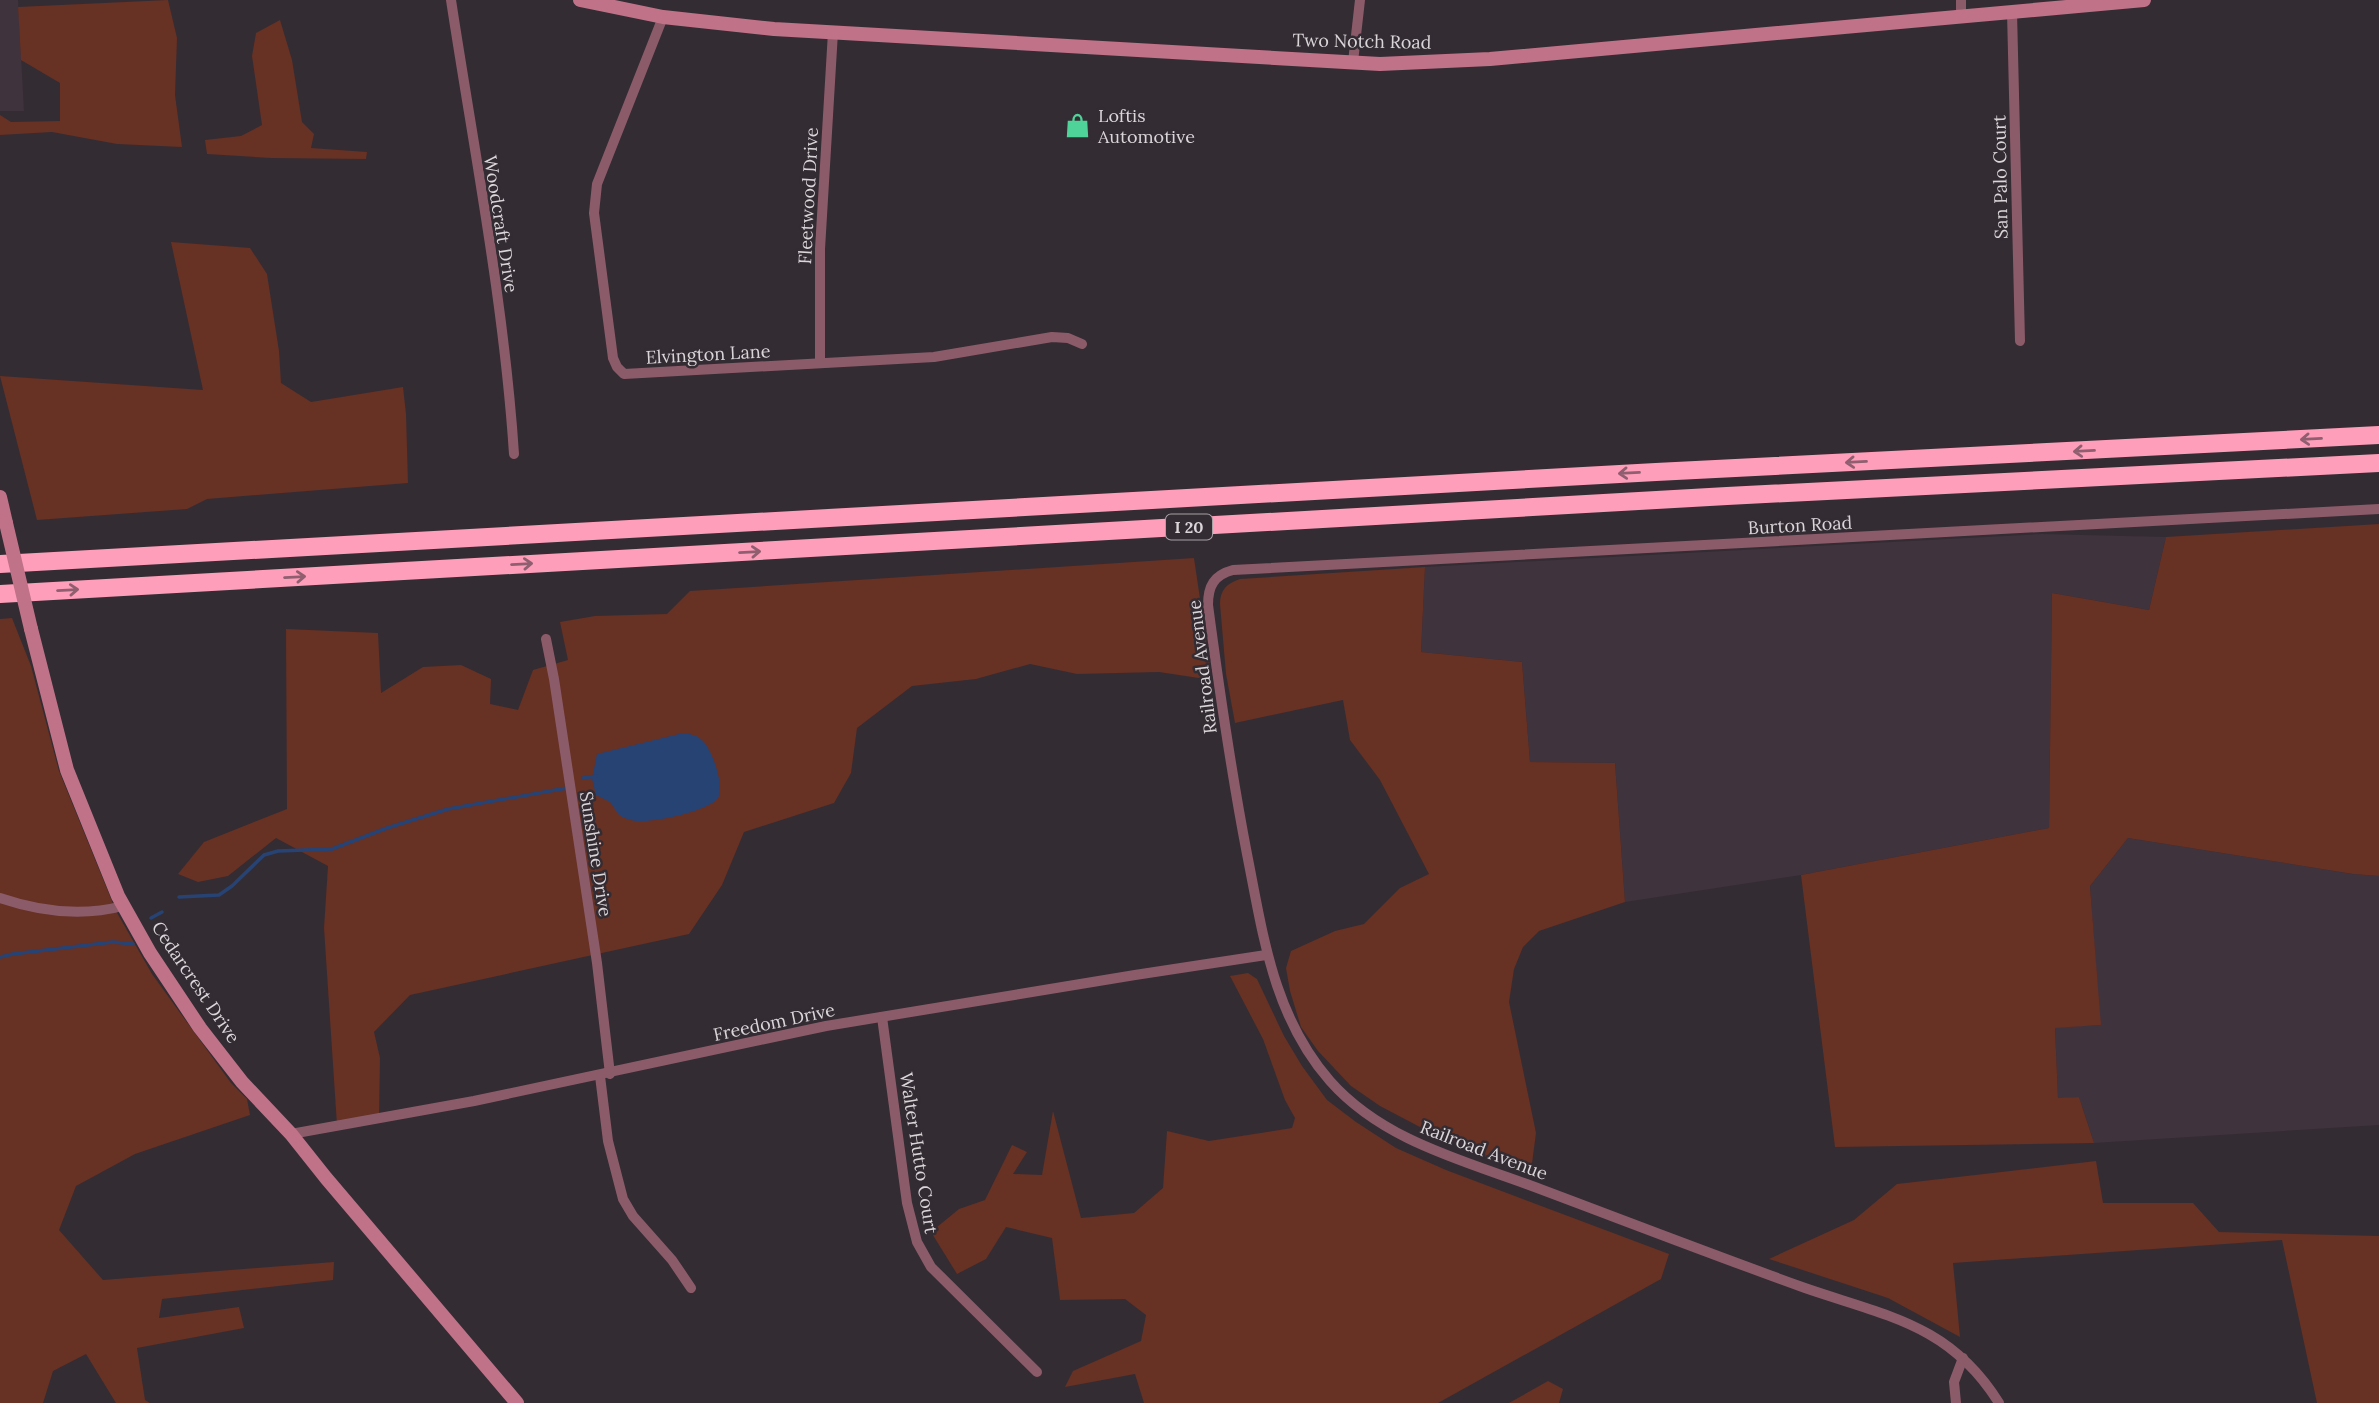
<svg xmlns="http://www.w3.org/2000/svg" width="2379" height="1403" viewBox="0 0 2379 1403" font-family="Lora,serif">
<rect width="100%" height="100%" fill="#332c33"/>
<g fill="#3f333e">
<path d="M0,0H18L24,111H0Z"/>
<path d="M2042,534L2166,537L2149,610L2052,593L2049,828L1801,875L1625,902L1615,763L1530,762L1522,662L1421,652L1425,567Z"/>
<path d="M2128,838L2353,874L2379,876V1125L2094,1143L2079,1097L2058,1099L2055,1027L2100,1025L2090,886Z"/>
</g>
<g fill="#673124">
<path d="M168,0L177,38L175,95L182,147L117,144L52,132L0,135V115L11,122L60,121V83L21,60L18,7Z"/>
<path d="M280,20L292,60L302,122L314,134L311,148L367,152L366,159L271,158L207,154L205,140L241,136L262,125L252,56L256,33Z"/>
<path d="M171,242L250,248L267,274L279,351L281,383L311,402L403,387L406,414L408,483L207,499L187,509L37,520L0,376L203,390Z"/>
<path d="M2379,524V876L2353,874L2128,838L2090,886L2101,1025L2055,1028L2058,1098L2079,1097L2094,1143L1835,1147L1801,875L2049,828L2052,593L2149,610L2166,537Z"/>
<path d="M1194,558L1212,680L1159,672L1077,674L1030,664L976,679L912,686L857,728L851,773L834,803L744,832L722,885L689,934L410,995L374,1032L380,1058L379,1118L337,1125L324,928L328,866L276,838L228,876L198,882L178,874L204,842L287,809L286,629L378,633L381,693L423,667L461,665L491,679L490,704L518,710L533,670L568,660L560,622L595,616L667,614L690,591Z"/>
<path d="M1425,567L1421,652L1522,662L1530,762L1615,763L1625,902L1539,931L1523,947L1514,969L1509,1002L1536,1133L1531,1171L1497,1162L1456,1146L1380,1106L1351,1086L1318,1051L1301,1027L1290,991L1286,968L1291,951L1335,931L1364,924L1400,888L1429,874L1380,780L1350,740L1343,700L1235,723L1226,674L1220,604C1220,590 1227,583 1240,579Z"/>
<path d="M12,618L31,666L59,771L116,911L152,974L231,1083L247,1099L250,1115L135,1154L76,1186L59,1230L103,1280L334,1262L333,1280L162,1299L159,1318L239,1307L244,1328L137,1348L145,1400L150,1403H116L86,1354L53,1371L43,1403H0V619Z"/>
<path d="M1248,973L1257,979L1284,1036L1302,1066L1327,1100L1356,1122L1396,1148L1446,1170L1669,1254L1661,1279L1438,1403H1144L1135,1374L1065,1387L1073,1371L1141,1341L1146,1315L1125,1299L1060,1300L1052,1238L1006,1227L986,1259L957,1274L931,1232L959,1209L985,1200L1012,1145L1027,1152L1013,1174L1042,1175L1053,1111L1081,1218L1134,1213L1163,1188L1167,1131L1209,1141L1292,1128L1295,1118L1285,1100L1263,1039L1230,976Z"/>
<path d="M2096,1161L2103,1203H2193L2219,1232L2379,1236V1403H2317L2282,1240L1953,1263L1960,1337L1888,1298L1769,1259L1854,1220L1897,1184Z"/>
<path d="M1548,1381L1563,1389L1559,1403H1509Z"/>
</g>
<path fill="#274374" d="M683,733C691,734 697,735 703,741C712,750 725,786 718,798C709,811 656,822 640,821C632,821 626,819 619,815L610,802L596,795L592,779L597,754Z"/>
<g fill="none" stroke-linecap="round" stroke-linejoin="round">
<g stroke="#274374" stroke-width="3.5">
<path d="M583,778L596,776"/>
<path d="M179,897L219,895L232,886L264,855L278,851L332,849L387,828L448,809L567,788"/>
<path d="M151,918L162,912"/>
<path d="M0,957L13,954L113,942L133,944"/>
</g>
<g stroke="#8c5b69" stroke-width="10">
<path d="M451,0C474,151 504,302 514,454"/>
<path d="M2012,12L2020,341"/>
<path d="M1961,16V0"/>
<path d="M663,17L597,184L594,213L613,358L617,367L624,374L934,357L1052,337L1068,338L1082,344"/>
<path d="M1353,62L1360,0"/>
<path d="M820,363V249L833,32"/>
<path d="M546,639L554,679L597,963L610,1074"/>
<path d="M0,898C41,912 81,917 123,906"/>
<path d="M882,1017L907,1203L917,1242L931,1267L1037,1372"/>
<path d="M600,1076L608,1141L623,1199L633,1216L672,1260L691,1288"/>
<path d="M291,1134L474,1101L826,1026L1135,975L1266,955"/>
<path d="M1956,1403L1954,1382L1963,1358"/>
<path d="M1999,1403C1950,1324 1886,1316 1805,1288C1716,1256 1628,1222 1540,1189C1466,1161 1384,1142 1330,1081C1273,1016 1263,934 1247,854C1231,771 1219,688 1208,605C1208,586 1214,575 1233,570L2379,509"/>
</g>
<g stroke="#c07289" stroke-width="14">
<path d="M580,0L663,17L774,29L1380,64L1490,59L2144,0"/>
<path d="M0,497L6,523"/>
<path d="M31,629L67,770L118,896L150,953L200,1028L242,1082L291,1134L326,1178L517,1403"/>
</g>
<g stroke="#ff9eba" stroke-width="18">
<path d="M0,564L1656,472L2379,435"/>
<path d="M0,594L1727,496L2379,463"/>
</g>
<path stroke="#c07289" stroke-width="14" d="M6,523L31,629"/>
</g>
<defs><path id="oneway-shaft" d="M-6 0H5M1.5-3L5.5 0L1.5 3" fill="none" stroke-width="1.6" stroke-linecap="round" stroke-linejoin="round" transform="scale(1.75)"/></defs>
<g stroke="#8f5f70">
<use href="#oneway-shaft" transform="translate(2311 439) rotate(177)"/>
<use href="#oneway-shaft" transform="translate(2084 451) rotate(177)"/>
<use href="#oneway-shaft" transform="translate(1856 462) rotate(177)"/>
<use href="#oneway-shaft" transform="translate(1629 473) rotate(177)"/>
<use href="#oneway-shaft" transform="translate(750 552) rotate(-3)"/>
<use href="#oneway-shaft" transform="translate(522 564) rotate(-3)"/>
<use href="#oneway-shaft" transform="translate(295 577) rotate(-3)"/>
<use href="#oneway-shaft" transform="translate(68 590) rotate(-3)"/>
</g>
<defs>
<symbol id="shop-bare" viewBox="-9 -9 18 18"><path d="M-5-2.5h2.3a2.7 3.5 0 0 1 5.4 0H5L5.5 6h-11ZM-1.5-2.5h3a1.5 2.3 0 0 0-3 0Z" fill="#50d398" stroke="#332c33" stroke-width="2.5" paint-order="stroke"/></symbol>
</defs>
<g fill-rule="evenodd">
<use href="#shop-bare" x="1060" y="108" width="35" height="35"/>
</g>
<g text-anchor="middle" dominant-baseline="central" stroke-width="5" stroke-linejoin="round" paint-order="stroke">
<rect fill="#332c33" stroke="#a8a2a7" stroke-width="2" x="1166" y="514.5" width="46" height="25" rx="5"/>
<g font-size="16" font-weight="bold" fill="#dad5d9">
<text x="1189" y="527">I 20</text>
</g>
<g font-size="18" fill="#dad5d9" stroke="#332c33">
<text transform="translate(1362 41) rotate(1)">Two Notch Road</text>
<text transform="translate(2000 177) rotate(-91)">San Palo Court</text>
<text transform="translate(808 196) rotate(-87)">Fleetwood Drive</text>
<text transform="translate(501 224) rotate(81)">Woodcraft Drive</text>
<text transform="translate(708 354) rotate(-3)">Elvington Lane</text>
<text transform="translate(1800 525) rotate(-3)">Burton Road</text>
<text transform="translate(1202 667) rotate(-97)">Railroad Avenue</text>
<text transform="translate(596 854) rotate(81)">Sunshine Drive</text>
<text transform="translate(196 982) rotate(56)">Cedarcrest Drive</text>
<text transform="translate(774 1022) rotate(-12)">Freedom Drive</text>
<text transform="translate(1484 1150) rotate(21)">Railroad Avenue</text>
<text transform="translate(919 1153) rotate(81)">Walter Hutto Court</text>
</g>
<g font-size="18" fill="#dad5d9" stroke="#332c33" text-anchor="start">
<text x="1098" y="115">Loftis<tspan x="1098" dy="21">Automotive</tspan></text>
</g>
</g>
</svg>
